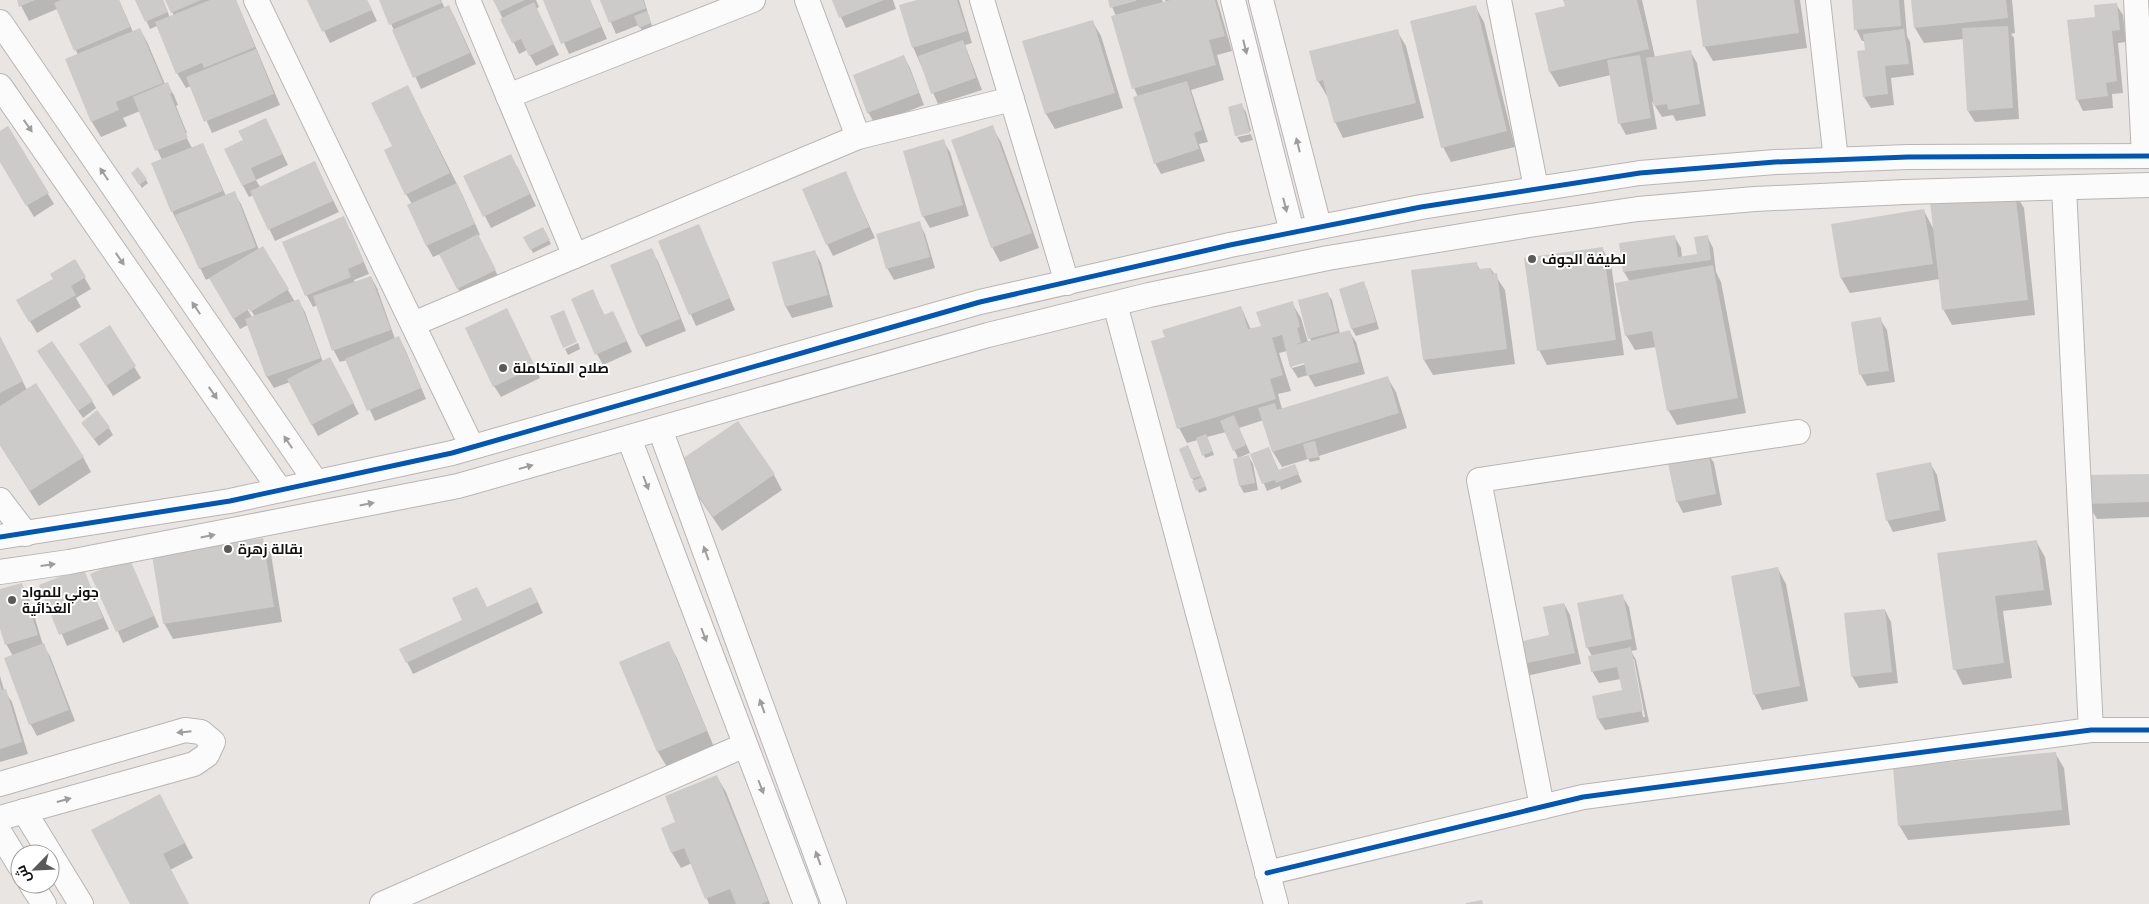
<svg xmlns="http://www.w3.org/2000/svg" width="2149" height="904" viewBox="0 0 2149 904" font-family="'Varela Round',Cairo,sans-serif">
<rect width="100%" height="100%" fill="#e8e5e3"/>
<g fill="#0003" fill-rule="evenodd">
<path d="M18,0H119L133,32L140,29L148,44L165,84H167L174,95L178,105L176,106L187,133H184L192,148L203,144L226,196L234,193L241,204L259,250L263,248L295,302L298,300L305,312L323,362L336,370L359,414L318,436L290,382L274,388L267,377L248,325L240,329L210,278L206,280L172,211L162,160L140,111L123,118L127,126L101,137L92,122L78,55L57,9L29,21ZM248,305L255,317H252L246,307Z"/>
<path d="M137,0H163L170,18L174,16L166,0H236L280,105L212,133L191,86L186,88L177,73L157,26L150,29Z"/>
<path d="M309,0H367L377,21L330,43Z"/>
<path d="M380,0H441L445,9L449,7L455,18L476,64L421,89Z"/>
<path d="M494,0H536L539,7L536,9L559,55L536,66L527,50L519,54Z"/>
<path d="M545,0H590L607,39L569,54Z"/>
<path d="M601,0H644L652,26L642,31L639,25L616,34Z"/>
<path d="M833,0H893L896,9L846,28Z"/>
<path d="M921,0H959L972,43L965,45L982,90L938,104L913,47Z"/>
<path d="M1109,0H1162L1163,3L1166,2L1165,0H1217L1232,51L1217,55L1224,80L1191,90L1208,142L1199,144L1205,161L1161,174L1155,163L1138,97L1134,88L1116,16Z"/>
<path d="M1565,0H1642L1655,57L1690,51L1697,63L1706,116L1676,121L1673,115L1662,117L1652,101L1657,129L1626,135L1620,124L1611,75L1559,87L1550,72L1537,14L1566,7Z"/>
<path d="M1697,0H1800L1807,48L1713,61L1704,46Z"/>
<path d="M1853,0H1904L1907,36L1910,42L1914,75L1891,78L1894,105L1871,108L1864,97L1866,51L1865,41H1862L1856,29Z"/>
<path d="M1912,0H2012L2015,33L2011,34L2014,38L2019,119L1975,122L1968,111L1964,39L1924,43L1915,28Z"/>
<path d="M2116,4L2123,15L2126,42L2118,43L2123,93L2112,94L2113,108L2083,111L2077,99L2096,18Z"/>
<path d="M1475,6L1484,22L1515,147L1451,162L1443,147Z"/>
<path d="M1092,21L1101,36L1123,108L1055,129L1046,114L1024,42Z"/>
<path d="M1397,31L1406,46L1424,118L1343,138L1335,122L1328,96H1327L1318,81Z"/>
<path d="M904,57L910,68L924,105L875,124L868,112Z"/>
<path d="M408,87L463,196L480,235L478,236L501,282L464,300L440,254L433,257L427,246L412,204L406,194Z"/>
<path d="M1241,105L1246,112L1251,131L1236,136L1229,108Z"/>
<path d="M266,120L288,165L256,180L260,187L314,162L339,212L275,241L253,195L249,197L243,186L244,141Z"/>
<path d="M8,127L54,204L34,217L0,160V132Z"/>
<path d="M992,127L1001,142L1039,248L1000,262L992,247Z"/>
<path d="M1251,134L1253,140L1241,143L1237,137Z"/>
<path d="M943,141L950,152L969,216L930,228L923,216Z"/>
<path d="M517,166L536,206L491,228L465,177Z"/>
<path d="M138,169L148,183L142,188L132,173Z"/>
<path d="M845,172L875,238L833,256L827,244Z"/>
<path d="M2015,193L2024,208L2035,315L1952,325L1943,309L1940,279L1850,293L1841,278L1924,211L1934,230Z"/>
<path d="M919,223L925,234L935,268L894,280L887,268Z"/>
<path d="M698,225L735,310L696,326L659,242Z"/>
<path d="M543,228L551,244L533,253L525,237Z"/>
<path d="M350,229L369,274L354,280L355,283L371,277L377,288L395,339L398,337L405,349L426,399L375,421L347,360L340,362L334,351L317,305L313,307L307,296L284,243Z"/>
<path d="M1674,236L1681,248L1682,258L1698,255L1707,236L1713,248L1716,272L1721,282L1746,413L1677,425L1668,410L1656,347L1635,350L1626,335L1630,282L1624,272Z"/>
<path d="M1602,248L1611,264L1624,355L1547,365L1539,350Z"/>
<path d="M651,250L658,261L686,331L646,347L640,336Z"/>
<path d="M815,252L821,263L833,307L792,318L786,307Z"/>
<path d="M75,261L91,289L76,298L81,307L37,333L18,301L54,279Z"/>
<path d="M1476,263L1480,270L1491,269L1505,290L1515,364L1433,375L1424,360L1412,272Z"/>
<path d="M1363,283L1367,290L1379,329L1356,336L1352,329L1340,289Z"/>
<path d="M592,291L605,316L613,312L632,352L603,365L597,354Z"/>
<path d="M1327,293L1332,300L1340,334L1349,331L1356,342L1365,374L1315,387L1308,375L1298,378L1291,367L1287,351L1279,353L1291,391L1278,394L1282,409L1387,377L1396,392L1407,428L1319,456L1320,460L1310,462L1308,459L1282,467L1273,452L1264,420L1239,428L1250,453L1238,458L1226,432L1207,437L1214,455L1205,458L1198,440L1187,443L1179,428L1241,307L1251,330L1262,326L1292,303L1301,318L1308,342L1311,341L1310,338ZM1310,360V363L1292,368V365Z"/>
<path d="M1880,319L1887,330L1895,382L1867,386L1861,375Z"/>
<path d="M513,321L540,378L501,397L494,386Z"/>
<path d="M109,326L141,378L113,396L88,356Z"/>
<path d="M0,337L27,390L83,457L91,472L39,506L0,445Z"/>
<path d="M578,343L580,349L568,355L565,349Z"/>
<path d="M38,352L92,401L96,408L83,418Z"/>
<path d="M109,428L113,435L99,446L87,430Z"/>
<path d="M1269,449L1279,471L1294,465L1302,482L1281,490L1280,486L1267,491L1252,455Z"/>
<path d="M1180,450H1190L1207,490L1199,493Z"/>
<path d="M1707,452L1714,463L1722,505L1683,513L1677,501Z"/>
<path d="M1249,457L1253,464L1258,490L1244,493L1240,486L1235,460Z"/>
<path d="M1930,463L1937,475L1946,521L1893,532L1887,520Z"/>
<path d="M774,475L782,490L722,531L686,479Z"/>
<path d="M2149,475V517L2097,519L2088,504Z"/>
<path d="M262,539L271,554L282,622L173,639L164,623Z"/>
<path d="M2036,541L2045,557L2052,605L2003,611L2012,678L1963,685L1955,669L1939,554Z"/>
<path d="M82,569L109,629L67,646L41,586Z"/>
<path d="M1778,569L1786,584L1808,701L1762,710L1754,694Z"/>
<path d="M134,570L159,627L123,643L92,574Z"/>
<path d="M21,584L28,595L43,645L50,656L75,721L37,736L31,725L6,659L13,656L6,644L0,625V590Z"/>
<path d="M1622,596L1629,607L1637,650L1631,651L1636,660L1649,722L1605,730L1598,719L1594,697L1623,691L1621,679L1599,683L1592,671V656L1587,647ZM1632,659H1634L1645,717H1643Z"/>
<path d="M483,599L487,609L537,600L543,613L413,674L407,662L464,621Z"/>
<path d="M1564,604L1570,615L1581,664L1526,676L1520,665L1551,636Z"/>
<path d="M1885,610L1891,622L1898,683L1859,688L1852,676Z"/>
<path d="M668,643L677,658L714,747L667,767L658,752L621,663Z"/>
<path d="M0,676L4,690L12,702L28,754L0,762Z"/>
<path d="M2055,753L2064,768L2070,825L1908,840L1899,825Z"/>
<path d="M717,777L726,792L770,904H709L692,863L681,868L672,853L662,828L676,823Z"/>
<path d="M168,811L193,858L170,870L188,904H131Z"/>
</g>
<g fill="#cdcbc9">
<path d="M17,0H35L19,7Z"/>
<path d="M61,0H119L130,27L74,51L54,3Z"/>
<path d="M135,0H163L168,12L145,22Z"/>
<path d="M165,0H201L171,13Z"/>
<path d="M210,0H236L255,47L204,68L202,63L176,74L155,22Z"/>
<path d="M307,0H367L372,10L322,32Z"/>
<path d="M379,0H440L442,3L389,25Z"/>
<path d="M493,0H525L499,12Z"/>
<path d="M543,0H590L601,27L561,44Z"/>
<path d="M600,0H643L646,8L609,23Z"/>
<path d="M832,0H884L839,18Z"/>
<path d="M917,0H957L967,31L912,48L899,5Z"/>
<path d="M1108,0H1136V1L1110,8Z"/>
<path d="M1170,0H1215L1225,36L1209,40L1216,65L1132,89L1111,16Z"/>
<path d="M1563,0H1637L1649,49L1549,72L1535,13L1565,6Z"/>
<path d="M1696,0H1794L1799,33L1703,47Z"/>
<path d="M1852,0H1899L1901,26L1854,30Z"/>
<path d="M1911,0H2006L2008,18L1914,28Z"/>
<path d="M534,2L554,44L529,56L521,39L512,43L500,19Z"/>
<path d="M2117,3L2120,30L2112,31L2117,81L2106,83L2108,96L2076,100L2067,20L2095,17L2094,5Z"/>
<path d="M449,5L470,53L413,78L392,30Z"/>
<path d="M1476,5L1507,131L1441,148L1410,21Z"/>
<path d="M647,11L651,23L639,28L634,16Z"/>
<path d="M1093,20L1115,93L1045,114L1022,41Z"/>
<path d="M2008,26L2013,108L1967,111L1962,28Z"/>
<path d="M140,28L163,83L116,102L119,110L91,122L65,59Z"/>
<path d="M1398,29L1416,103L1334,123L1323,80L1317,82L1309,51Z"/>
<path d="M1904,29L1909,64L1885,66L1888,94L1863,97L1857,51L1865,50L1863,34Z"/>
<path d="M963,40L976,78L931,94L918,56Z"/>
<path d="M256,49L274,94L204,122L186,77Z"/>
<path d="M1691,50L1700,104L1668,110L1667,104L1654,106L1646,58Z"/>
<path d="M904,55L919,93L867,113L853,75Z"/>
<path d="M1640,55L1651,118L1618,124L1607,60Z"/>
<path d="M1187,81L1202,130L1194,133L1199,149L1154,164L1133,97Z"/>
<path d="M168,82L172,93L170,94L188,138L155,151L133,97Z"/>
<path d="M408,85L450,173L405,195L384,150L392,146L371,103Z"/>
<path d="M1242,103L1250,133L1235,136L1228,107Z"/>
<path d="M266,118L283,154L251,168L256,180L242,186L224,149L243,140L238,131Z"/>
<path d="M993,125L1032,233L991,248L951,140Z"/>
<path d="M8,126L49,193L26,206L0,162V131Z"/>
<path d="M944,139L963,205L922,217L903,151Z"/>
<path d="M203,143L223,191L171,212L151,163Z"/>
<path d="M511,154L530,194L483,217L463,176Z"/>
<path d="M315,161L333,201L268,230L250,191Z"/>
<path d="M138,167L147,179L139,185L131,173Z"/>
<path d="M846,171L869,227L826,245L802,189Z"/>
<path d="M457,183L475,224L426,246L407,205Z"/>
<path d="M235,191L256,247L199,269L175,215Z"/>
<path d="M2015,191L2028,300L1942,310L1930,201Z"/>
<path d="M1924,209L1933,264L1840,278L1831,224Z"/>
<path d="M344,216L364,262L348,269L351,277L305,296L282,242Z"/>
<path d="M920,221L930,257L886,269L876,234Z"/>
<path d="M699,224L730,298L689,315L658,241Z"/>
<path d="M543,227L550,240L530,250L523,237Z"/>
<path d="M478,234L496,270L457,289L439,254Z"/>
<path d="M1675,235L1678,257L1697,254L1694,237L1708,235L1711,260L1623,272L1619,243Z"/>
<path d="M263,246L289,289L250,312L249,309L233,319L209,278Z"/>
<path d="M1603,247L1616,340L1537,351L1524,258Z"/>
<path d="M652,248L680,319L639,336L610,265Z"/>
<path d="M815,250L828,295L785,307L772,262Z"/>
<path d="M75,259L86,277L71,286L76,295L29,322L16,300L53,279L50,274Z"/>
<path d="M1477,262L1478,269L1491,268L1492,274L1497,273L1507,349L1423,360L1411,270Z"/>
<path d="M1713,265L1738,398L1667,411L1652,331L1625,336L1615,283Z"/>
<path d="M371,276L391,330L332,351L313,296Z"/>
<path d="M1364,281L1376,322L1351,329L1339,289Z"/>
<path d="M593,289L604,315L613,311L627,341L595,355L571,299Z"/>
<path d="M1328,292L1338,331L1308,339L1298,300Z"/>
<path d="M299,299L321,358L266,377L245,319Z"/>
<path d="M1293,301L1300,327L1297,328L1301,342L1295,345L1350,330L1359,362L1307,376L1304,363L1290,367L1282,335L1272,338L1283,375L1270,379L1276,399L1177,429L1151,341L1165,337L1162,330L1241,306L1248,329L1261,326L1256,312Z"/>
<path d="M507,308L535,367L493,387L465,328Z"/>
<path d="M564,310L577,342L563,348L550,316Z"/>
<path d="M1881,317L1889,371L1859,375L1851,322Z"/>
<path d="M110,325L136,366L106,386L79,344Z"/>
<path d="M0,336L23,381L0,393Z"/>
<path d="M399,336L421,388L367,411L345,359Z"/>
<path d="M52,341L93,401L78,411L37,351Z"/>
<path d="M330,357L354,403L311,425L287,379Z"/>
<path d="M1388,376L1399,413L1272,452L1258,408L1275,403L1277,410Z"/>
<path d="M36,383L84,457L30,491L0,445V406Z"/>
<path d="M97,410L110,427L94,439L81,423Z"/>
<path d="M1234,415L1246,445L1233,451L1220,421Z"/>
<path d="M738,421L775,474L713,517L676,463Z"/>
<path d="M1206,434L1213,451L1202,456L1196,438Z"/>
<path d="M1315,441L1319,457L1307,459L1303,444Z"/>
<path d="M1188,445L1201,476L1191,479L1179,449Z"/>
<path d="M1269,447L1278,470L1295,464L1299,474L1276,483L1275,480L1262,484L1250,454Z"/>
<path d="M1708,451L1716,494L1676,502L1667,458Z"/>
<path d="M1249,455L1255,483L1239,486L1233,459Z"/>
<path d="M1931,462L1940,510L1886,521L1876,473Z"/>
<path d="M2149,474V502L2087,504L2086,475Z"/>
<path d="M1202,477L1206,486L1196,491L1192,481Z"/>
<path d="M263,538L274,607L163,624L152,555Z"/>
<path d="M2037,540L2044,590L1995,596L2004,663L1953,670L1937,553Z"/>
<path d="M129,557L154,616L116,632L90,574Z"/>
<path d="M83,567L103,618L59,635L39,585Z"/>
<path d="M1778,567L1800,686L1753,695L1731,576Z"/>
<path d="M22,583L38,635L5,645L0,629V589Z"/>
<path d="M477,587L487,607L531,587L538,602L406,663L399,649L462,620L452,598Z"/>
<path d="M1623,594L1632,639L1586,648L1577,603Z"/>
<path d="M1564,603L1575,653L1518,665L1514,643L1549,635L1543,607Z"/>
<path d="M1885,609L1892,672L1851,677L1844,613Z"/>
<path d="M669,641L707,731L657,752L619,662Z"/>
<path d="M44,643L69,710L29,725L4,658Z"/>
<path d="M1631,647L1643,711L1597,719L1592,696L1622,690L1617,667L1591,672L1588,656Z"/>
<path d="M0,684L2,690L6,689L22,742L0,749Z"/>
<path d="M2056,752L2062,810L1898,826L1893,767Z"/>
<path d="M717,775L768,901L761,904H736L730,889L705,899L684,848L671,853L661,828L675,822L665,796Z"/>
<path d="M160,794L185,843L163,854L189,904H130L91,830Z"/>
<path d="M1482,900L1483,904H1466V903Z"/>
</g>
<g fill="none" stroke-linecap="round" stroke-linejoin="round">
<defs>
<g id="minor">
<path d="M256,0L472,447"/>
<path d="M468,0L575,256"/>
<path d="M807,0L858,137"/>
<path d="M982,0L1067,283"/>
<path d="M1233,0L1292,232"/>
<path d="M1261,0L1319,226"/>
<path d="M1499,0L1536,188"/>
<path d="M1818,0L1836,160"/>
<path d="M2136,0L2144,156"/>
<path d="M0,22L316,482"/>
<path d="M0,86L280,490"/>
<path d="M508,96L753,0"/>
<path d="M2064,188L2091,730"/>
<path d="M1115,304L1276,904"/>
<path d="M413,324L858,137L1012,99"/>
<path d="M660,429L834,904"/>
<path d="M629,438L806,904"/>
<path d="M0,500L26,534"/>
<path d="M0,537L230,501L452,453L980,302L1230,245L1421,207L1640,173L1775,162L1908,157L2149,156"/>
<path d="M0,572L69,562L458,486L988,335L1149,295L1328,258L1529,225L1638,209L1755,199L1905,192L2149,185"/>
<path d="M0,784L185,730L201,732L213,742L207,755L194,764L0,818"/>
<path d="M1542,807L1479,480L1798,432"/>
<path d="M24,811L81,904"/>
<path d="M0,833L20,866"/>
<path d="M1267,873L1583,797L2091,730H2149"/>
<path d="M31,884L44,904"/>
<path d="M382,904L745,745"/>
</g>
</defs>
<use href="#minor" stroke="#b8b6b5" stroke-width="26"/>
<use href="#minor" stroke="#fcfbfb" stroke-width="24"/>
<defs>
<g id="cycleway">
<path d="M0,537L230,501L452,453L980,302L1230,245L1421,207L1640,173L1775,162L1908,157L2149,156"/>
<path d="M1267,873L1583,797L2091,730H2149"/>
</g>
</defs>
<use href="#cycleway" stroke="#fff" stroke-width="8"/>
<use href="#cycleway" stroke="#0057b8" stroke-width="5"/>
</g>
<defs><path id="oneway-solid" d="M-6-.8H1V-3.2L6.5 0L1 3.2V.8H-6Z" transform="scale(1.25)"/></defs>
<g fill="#9e9d9c">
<use href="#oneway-solid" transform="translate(1245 47) rotate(76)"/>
<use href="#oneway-solid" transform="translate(28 126) rotate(55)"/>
<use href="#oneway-solid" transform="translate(1298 145) rotate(-104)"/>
<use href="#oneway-solid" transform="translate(104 174) rotate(-124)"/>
<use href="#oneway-solid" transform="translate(1285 205) rotate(76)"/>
<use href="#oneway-solid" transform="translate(120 259) rotate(55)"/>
<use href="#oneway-solid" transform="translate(196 308) rotate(-124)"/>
<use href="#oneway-solid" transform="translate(213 393) rotate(55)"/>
<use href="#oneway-solid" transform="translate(288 442) rotate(-124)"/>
<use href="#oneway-solid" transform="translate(526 467) rotate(-16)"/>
<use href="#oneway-solid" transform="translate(646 483) rotate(69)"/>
<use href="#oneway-solid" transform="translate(367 504) rotate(-11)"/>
<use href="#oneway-solid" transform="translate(208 536) rotate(-11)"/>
<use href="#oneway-solid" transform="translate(706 553) rotate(-110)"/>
<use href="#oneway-solid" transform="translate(48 565) rotate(-8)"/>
<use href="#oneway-solid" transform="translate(704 635) rotate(69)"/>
<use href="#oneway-solid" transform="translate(762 706) rotate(-110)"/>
<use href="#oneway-solid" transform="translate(184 732) rotate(174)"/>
<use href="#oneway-solid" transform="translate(761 787) rotate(69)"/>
<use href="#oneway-solid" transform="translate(64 800) rotate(-15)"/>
<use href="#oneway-solid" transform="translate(818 858) rotate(-110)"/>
</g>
<g fill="#5c5a59" stroke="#fff" stroke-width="2">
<circle cx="1532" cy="259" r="5"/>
<circle cx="503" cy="368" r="5"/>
<circle cx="228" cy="549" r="5"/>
<circle cx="12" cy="600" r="5"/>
</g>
<g text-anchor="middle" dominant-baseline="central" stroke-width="4" stroke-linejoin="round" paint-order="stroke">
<g font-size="14" font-weight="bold" fill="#110f0e" stroke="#fff" text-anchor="start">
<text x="1542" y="259">لطيفة الجوف</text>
<text x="513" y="368">صلاح المتكاملة</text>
<text x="238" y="549">بقالة زهرة</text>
<text x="22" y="592">جوني للمواد<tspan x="22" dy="16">الغذائية</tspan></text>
</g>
</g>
<g transform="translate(35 869) rotate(246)"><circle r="24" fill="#ffffff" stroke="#a09f9f"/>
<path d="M0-4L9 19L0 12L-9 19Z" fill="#5c5a59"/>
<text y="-8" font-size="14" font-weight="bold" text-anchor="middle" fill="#110f0e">ش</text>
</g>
</svg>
